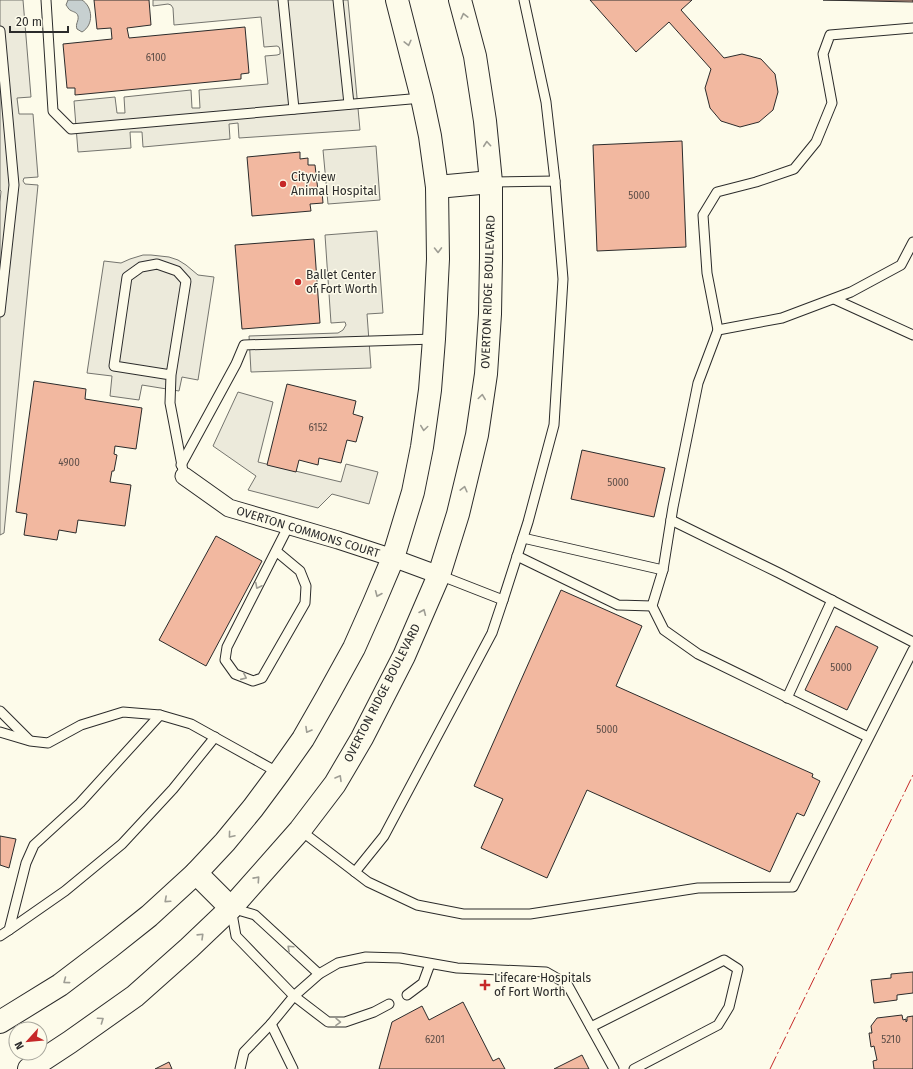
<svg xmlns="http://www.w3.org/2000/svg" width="913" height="1069" viewBox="0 0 913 1069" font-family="'Fira Sans',sans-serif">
<rect width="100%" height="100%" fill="#fdfbea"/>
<g fill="#eceadb" stroke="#74746e">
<path d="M0,0H23L31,97L17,98L19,114H33L38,177L24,178L23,181L25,184L38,185L4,533L0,535V202L1,191L0,190Z"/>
<path d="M153,0H348L360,130L239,138L238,123L229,124L230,139L143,147L142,132H130L131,148L78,152L74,101L115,97L117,113H125L124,97L191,90L192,108H200L199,90L268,84L265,56L277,55L280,54V50L279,47L277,46L264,47L261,17L174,25L173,8L171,5L168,4L153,6Z"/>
<path d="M376,146L380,200L328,204L323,150Z"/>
<path d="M377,231L383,313L367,314L371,368L251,372L249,336L338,333L343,330L346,325L345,322L331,323L325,235Z"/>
<path d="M143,255H151L169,257L178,260L186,265L198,275L214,277L198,380L182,377L179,391L142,385L139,400L110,396L112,376L87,373L104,261L121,263L130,259Z"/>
<path d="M238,392L273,402L258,462L341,482L346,464L378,472L369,504L332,494L318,508L248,490L256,476L213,446Z"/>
</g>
<path fill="#c7d0d0" stroke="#74746e" d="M68,0H82C93,7 94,25 82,32L77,29C75,24 79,21 78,16C77,12 73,12 70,10C69,10 67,6 66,5Z"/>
<g fill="#f2b8a0" stroke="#2b2b2b">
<path d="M94,0H149L151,25L127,28L129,38L245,27L249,73L241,74V79L75,95V88H67L63,44L112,39L111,28L97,29Z"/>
<path d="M590,0H692L681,10L724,58L742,54L761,59L775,74L778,92L773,110L759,122L740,127L721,121L710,108L705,88L711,69L669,22L636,52Z"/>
<path d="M823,0H913V2Z"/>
<path d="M682,141L686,247L597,251L593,145Z"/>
<path d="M300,152V159L308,158V165H315L318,191H322L323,203L310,204L311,211L252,216L247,157Z"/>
<path d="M314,239L320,323L242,329L235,245Z"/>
<path d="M34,381L86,389L85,399L142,408L136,449L115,446L114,454L117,455L114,471H112L110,482L131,485L125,526L78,520L76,533L59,530L57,540L24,535L27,514L16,512Z"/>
<path d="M287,384L356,401L353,414L363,417L356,442L347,440L341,463L319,458L318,465L299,460L296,472L267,465Z"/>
<path d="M582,450L665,468L654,517L571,499Z"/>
<path d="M216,536L262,561L206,666L159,640Z"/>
<path d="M561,590L642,626L616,686L813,774L812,777L820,781L804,816L797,813L770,872L587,790L547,878L481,848L503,799L474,786Z"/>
<path d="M836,626L878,647L847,710L805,690Z"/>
<path d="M0,836L16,839L9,868L0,865Z"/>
<path d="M913,972V993L897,995V1000L874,1003L871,980L891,978V974Z"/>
<path d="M463,1002L493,1061L499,1058L505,1069H379L392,1022L422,1006L429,1020Z"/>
<path d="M902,1015L903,1020L906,1019V1022L907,1021V1017L913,1016V1069H874L873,1061L877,1060L874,1046L871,1047L869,1033H872L871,1026L877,1018Z"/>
<path d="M582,1055L589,1069H554Z"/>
<path d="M169,1062L172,1069H155Z"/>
</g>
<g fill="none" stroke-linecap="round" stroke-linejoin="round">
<defs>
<g id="service">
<path d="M46,0L53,111L71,129L422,98"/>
<path d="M283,0L294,109"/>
<path d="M338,0L349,104"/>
<path d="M524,0L546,102L555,181"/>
<path d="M0,31L14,185L0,312"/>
<path d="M491,182L555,181L563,279L554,425L528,522L503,600"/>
<path d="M834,299L913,335"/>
<path d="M718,330L707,273L703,215L717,192L756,182L794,169L816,142L832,103L823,54L830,35L913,28"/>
<path d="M171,375L114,366L127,277L141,267L157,264L177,271L186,281L171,375L170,403L184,476"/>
<path d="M181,465L236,364L244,345L434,339"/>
<path d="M671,520L779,573L913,642"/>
<path d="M523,538L663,570"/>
<path d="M276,551L300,571L306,586L305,603L262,678L253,681L235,674L225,660L227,647L289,525"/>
<path d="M517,556L618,605L652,606L663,570L673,507L698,383L718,330L782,318L851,292L901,265L913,242"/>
<path d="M652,606L664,630L698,654L868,737"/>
<path d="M787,698L832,600"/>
<path d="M0,711L29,740"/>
<path d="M0,732L30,741L48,743L81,725L123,712L160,715"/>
<path d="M300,830L368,882L417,905L463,914H530L698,888L793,887L913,650"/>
<path d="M355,872L384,836L492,633L503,600L439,575"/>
<path d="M9,930L65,891L122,844L173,789L215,737"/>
<path d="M0,936L9,930L26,863L34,845L80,803L160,715L191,724L279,773"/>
<path d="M319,974L255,915L231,908L236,936L294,996L328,1022H345L374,1012L389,1004"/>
<path d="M407,995L423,983L430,964"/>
<path d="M271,1024L293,1069"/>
<path d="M591,1027L724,960L738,969L729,1007L718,1025L634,1069"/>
<path d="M240,1069L244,1052L271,1024L294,996L319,974L338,963L366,957L400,958L457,968L546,972L567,984L614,1069"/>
</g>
<path id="minor" d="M184,476L229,508L338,540L393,558L439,575"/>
<g id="tertiary">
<path d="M437,187L491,182"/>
<path d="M196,873L231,908"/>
<path d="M0,1022L60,985L110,947L149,916L196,873L225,842L253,808L279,773L303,739L327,697L354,648L374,603L393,558L413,492L422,447L430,390L434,339L438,259L437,187L430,136L422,98L397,0"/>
<path d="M29,1069L70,1042L135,996L189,948L231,908L300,830L335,784L362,738L404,656L439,575L458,514L477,435L486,374L490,314L491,258V182L485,121L475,56L460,0"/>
</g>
</defs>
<use href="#service" stroke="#2b2b2b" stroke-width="11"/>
<use href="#minor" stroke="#2b2b2b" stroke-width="19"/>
<use href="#tertiary" stroke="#2b2b2b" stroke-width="24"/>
<use href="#service" stroke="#fdfbea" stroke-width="9"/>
<use href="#minor" stroke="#fdfbea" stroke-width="17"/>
<use href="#tertiary" stroke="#fdfbea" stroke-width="22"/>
<path stroke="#c62828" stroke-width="1" stroke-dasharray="14 3 2 3" stroke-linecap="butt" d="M770,1069L913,775"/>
</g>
<defs><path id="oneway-chevron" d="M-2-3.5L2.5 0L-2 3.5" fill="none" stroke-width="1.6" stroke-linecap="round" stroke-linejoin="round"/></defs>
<g stroke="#9e9d94">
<use href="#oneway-chevron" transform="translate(464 16) rotate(-104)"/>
<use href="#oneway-chevron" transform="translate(408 43) rotate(76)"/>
<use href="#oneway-chevron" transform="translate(487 144) rotate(-95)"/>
<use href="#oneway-chevron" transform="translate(438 250) rotate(89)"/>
<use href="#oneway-chevron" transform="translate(482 397) rotate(-82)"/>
<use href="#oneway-chevron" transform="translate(424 428) rotate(98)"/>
<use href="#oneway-chevron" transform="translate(464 489) rotate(-76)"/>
<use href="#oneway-chevron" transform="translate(258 586) rotate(117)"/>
<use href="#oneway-chevron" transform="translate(378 594) rotate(113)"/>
<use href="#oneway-chevron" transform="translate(423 612) rotate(-67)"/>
<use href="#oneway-chevron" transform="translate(244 677) rotate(24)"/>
<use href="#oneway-chevron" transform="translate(308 730) rotate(120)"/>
<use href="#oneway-chevron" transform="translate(339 778) rotate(-60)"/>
<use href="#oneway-chevron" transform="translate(231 835) rotate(130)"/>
<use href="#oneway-chevron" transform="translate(257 879) rotate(-48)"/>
<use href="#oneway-chevron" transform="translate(167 900) rotate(138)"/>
<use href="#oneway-chevron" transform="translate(201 936) rotate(-44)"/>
<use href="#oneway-chevron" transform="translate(290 948) rotate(-137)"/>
<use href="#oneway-chevron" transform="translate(66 981) rotate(143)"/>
<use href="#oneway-chevron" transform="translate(101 1020) rotate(-35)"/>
<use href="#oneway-chevron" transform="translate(338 1022) rotate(1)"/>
</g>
<g fill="#c62828" stroke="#fdfbea" stroke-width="1.5">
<circle cx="283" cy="184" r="4"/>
<circle cx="298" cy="282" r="4"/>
<path d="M483 979h4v4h4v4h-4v4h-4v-4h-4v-4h4z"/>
</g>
<g text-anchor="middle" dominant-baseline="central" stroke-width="3" stroke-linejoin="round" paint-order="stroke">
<g font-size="10" fill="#5d4e48">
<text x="156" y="58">6100</text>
<text x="639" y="196">5000</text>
<text x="318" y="428">6152</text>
<text x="69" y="463">4900</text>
<text x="618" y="483">5000</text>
<text x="841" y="668">5000</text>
<text x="607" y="730">5000</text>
<text x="435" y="1040">6201</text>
<text x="891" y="1040">5210</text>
</g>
<g font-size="12" fill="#2b2b2b" stroke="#fdfbea" text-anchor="start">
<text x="291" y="177">Cityview<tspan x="291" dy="14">Animal Hospital</tspan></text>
<text x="306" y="275">Ballet Center<tspan x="306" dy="14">of Fort Worth</tspan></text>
<text x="494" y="978">Lifecare Hospitals<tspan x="494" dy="14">of Fort Worth</tspan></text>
</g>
<g font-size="12" fill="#2b2b2b" stroke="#fdfbea">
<text transform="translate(488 292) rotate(-88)">OVERTON RIDGE BOULEVARD</text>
<text transform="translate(308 532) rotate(17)">OVERTON COMMONS COURT</text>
<text transform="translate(382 693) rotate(-63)">OVERTON RIDGE BOULEVARD</text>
</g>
</g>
<g transform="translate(28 1041) rotate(243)"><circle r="19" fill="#fdfbea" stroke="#a9a89e"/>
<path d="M0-3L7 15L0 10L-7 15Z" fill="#c62828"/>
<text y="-6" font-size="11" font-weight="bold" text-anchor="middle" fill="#2b2b2b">N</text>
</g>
<path d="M10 26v6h58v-6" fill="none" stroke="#2b2b2b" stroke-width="2"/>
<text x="16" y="26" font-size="12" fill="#2b2b2b" stroke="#fdfbea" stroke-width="3" paint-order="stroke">20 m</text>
</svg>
